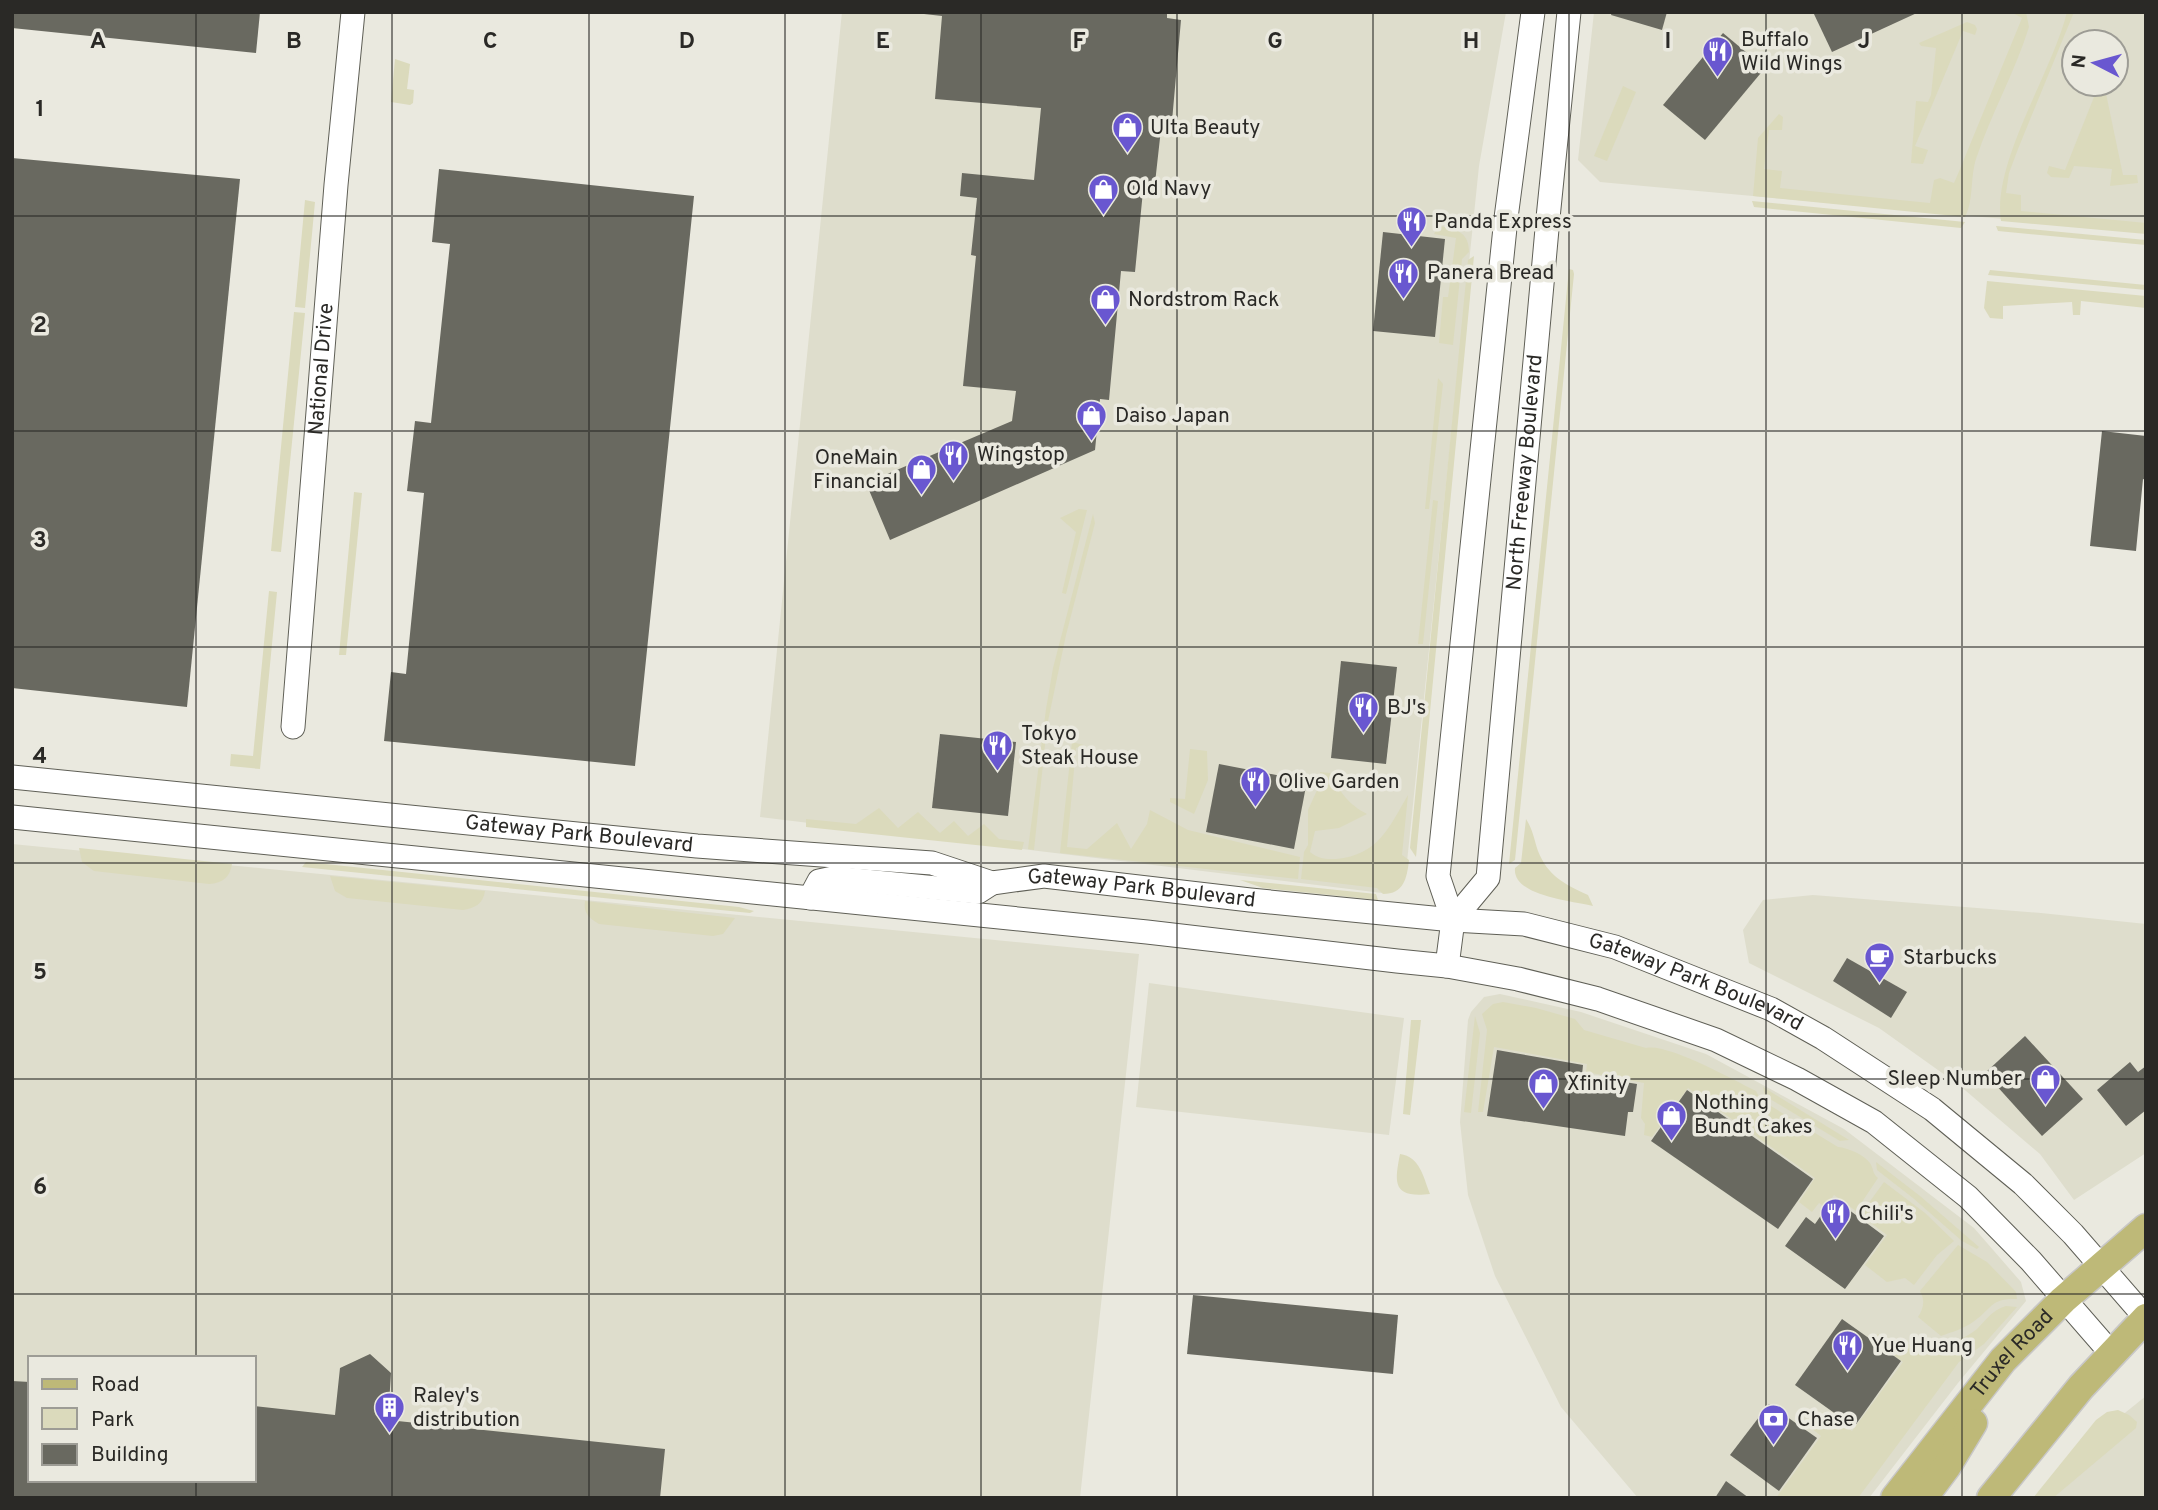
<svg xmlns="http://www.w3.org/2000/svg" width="2158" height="1510" viewBox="0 0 2158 1510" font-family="Overpass,sans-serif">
<rect width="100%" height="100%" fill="#eae9df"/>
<g fill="#deddcc" fill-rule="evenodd">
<path d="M842,12H1506L1479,166L1407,862L1382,893L760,817Z"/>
<path d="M1594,12H2146V232L1600,182L1578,160ZM2074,42H2116V84H2074Z"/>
<path d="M12,844L1139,954L1080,1498H12ZM30,1358H254V1480H30Z"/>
<path d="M1813,895L2041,913L2146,924V1153L2074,1200L2040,1154L1959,1085L1879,1028L1749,963L1743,930L1763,900Z"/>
<path d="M1149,983L1404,1018L1389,1135L1136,1107Z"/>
<path d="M1500,994L1581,1012L1706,1054L1844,1129L1974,1228L2021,1282L2026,1301L1958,1383L1869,1498H1638L1561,1407L1495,1276L1468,1195L1460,1122L1468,1020L1471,1012L1484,997Z"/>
<path d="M2146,1396V1498H2041L2080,1449Z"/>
</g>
<g fill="#dbdabc">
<path d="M2011,12H2026L2029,27C2015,72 1991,114 1976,159C1970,178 1974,200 1965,217L1753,196L1758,138L1779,114L1783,117L1782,130H1769L1764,169L1782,171L1780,188L1930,203L1934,180L1940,178L1954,183L1960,169L2022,18Z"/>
<path d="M2067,12H2074L2018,149L2009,173L2006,193L2021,195V211L2146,223V234L2001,221C1992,162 2052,73 2067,12Z"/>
<path d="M1967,22L1975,25L1977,29L1975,35L1963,31L1915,146L1928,150L1923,164L1911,163L1916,101L1928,102L1931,95L1936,48L1921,46L1919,43Z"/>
<path d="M395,59L410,64L407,89L414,90L413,103L410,105L391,102Z"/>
<path d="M2087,84H2104L2123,175H2137L2138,183L2110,186L2112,169L2074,166L2069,178L2051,177L2047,173L2049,166L2065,170L2096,92L2085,87Z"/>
<path d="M1623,86L1636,92L1607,161L1594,156Z"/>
<path d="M305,200L315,202L305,308L295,307Z"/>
<path d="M1752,201L1965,222L1961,228L1754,207Z"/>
<path d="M1438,226C1455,229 1469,231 1469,252L1462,259L1453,345L1439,343L1443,297H1448L1456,238L1434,234Z"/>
<path d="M1996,226L2146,240V245L1998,231Z"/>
<path d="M1474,256L1416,857L1410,848L1468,260Z"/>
<path d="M1569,269L1573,270L1574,274L1515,860L1509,864Z"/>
<path d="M1990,270L2146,285V290L1988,275Z"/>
<path d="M1987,281L2146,296V308L2081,301L2080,315H2073L2072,302L2003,306V319L1990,318L1984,308Z"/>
<path d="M294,312L305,313L281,552L271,551Z"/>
<path d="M1438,378L1443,384L1429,509H1425Z"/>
<path d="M354,492L362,493L346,655H339Z"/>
<path d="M1433,500L1438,501L1423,644H1418Z"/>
<path d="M1079,509L1087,510L1066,594L1062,593L1076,532L1060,518Z"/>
<path d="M1093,514L1095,523L1066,635L1047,726L1034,850L1028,849L1046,709L1053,668Z"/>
<path d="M269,591L277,592L260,769L230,766L231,754L253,756Z"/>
<path d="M1072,742L1084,745L1076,748L1067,847L1087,849L1117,823L1131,849L1147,824L1150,810L1188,830L1300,857L1298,879L1060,853Z"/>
<path d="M1190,749L1207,751L1208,780L1194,814L1170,802V798L1185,799Z"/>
<path d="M1320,772L1330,773C1340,792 1348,804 1367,814L1339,828L1315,831L1310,852C1318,859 1326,859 1336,859C1379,855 1389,827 1408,795L1402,855L1409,860C1407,878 1404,894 1383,894L1377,888L1301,879L1304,852L1308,845V810L1318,788Z"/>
<path d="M879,808L898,828L918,812L940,833L954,821L968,836L984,824L999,839L1024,842L1022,850L806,827V819L856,824Z"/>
<path d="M1526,819C1533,830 1534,839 1538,851C1548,876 1564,884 1588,895L1593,906C1572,901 1512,896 1515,868L1521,863Z"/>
<path d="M79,848L232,864C230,877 223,883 209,884L94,871L82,862Z"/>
<path d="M306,862L739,907L754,911L750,913L302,867Z"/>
<path d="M330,876L485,891C483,904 475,908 463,910L347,898L335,891Z"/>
<path d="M1240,880L1376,894L1378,900L1263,888Z"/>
<path d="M585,901L735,918L723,934L713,936L599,924C589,918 583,913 585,901Z"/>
<path d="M1503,1002L1536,1008L1575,1019L1584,1030L1646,1048C1668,1043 1733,1080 1756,1091L1761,1100L1838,1147C1848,1148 1863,1154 1870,1163C1874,1169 1872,1173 1878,1178L1856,1211L1834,1195L1825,1207L1819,1203L1812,1212L1799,1202L1815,1178L1688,1088L1652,1137L1644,1135L1645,1124L1641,1118L1644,1083L1586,1072L1587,1064L1494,1047L1483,1112H1478L1487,1030L1482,1014L1493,1004Z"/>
<path d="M1475,1016L1480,1033L1471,1113L1464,1112Z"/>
<path d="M1411,1020H1421L1410,1115L1403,1114Z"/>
<path d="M1763,1087L1849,1140L1840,1141L1765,1096Z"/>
<path d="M1400,1154C1420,1157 1423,1176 1430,1194C1393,1198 1394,1184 1400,1154Z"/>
<path d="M1876,1162L1920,1196L1979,1247L1977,1249L1962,1241L1913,1198L1877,1170Z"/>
<path d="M1884,1182L1925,1213L1954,1241L1937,1255L1914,1285L1905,1278L1887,1282L1865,1265L1887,1235L1860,1215Z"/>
<path d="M1958,1245L1987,1262L2016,1292L2017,1299C1990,1298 1993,1308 1973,1322C1963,1329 1952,1332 1941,1336L1918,1317C1924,1308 1925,1300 1920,1291Z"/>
<path d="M2006,1306L2017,1307L1984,1344L1959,1362L1858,1498H1776L1821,1436L1811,1428L1823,1412L1852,1431L1903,1362L1873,1340L1878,1334C1906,1349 1950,1351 1977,1329C1987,1319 1992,1310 2006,1306Z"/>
<path d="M2118,1410L2129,1415L2137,1422L2136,1428L2053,1498H2033L2096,1420L2107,1412Z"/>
</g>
<g fill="#696960">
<path d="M12,12H260L256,53L12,28Z"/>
<path d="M924,12H1167V18L1181,20L1172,121L1162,120L1154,192L1143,191L1135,272L1121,271L1109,400L1100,399L1095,450L890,540L866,483L1012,421L1016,391L963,386L976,256L971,255L977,198L960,196L962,173L1034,180L1041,108L935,99L942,16L924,14Z"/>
<path d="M1612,12H1667L1662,30L1611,15Z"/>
<path d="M1813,12H1919L1832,52Z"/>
<path d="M1723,33L1765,68L1705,140L1663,105Z"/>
<path d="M12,158L240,179L187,707L12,688Z"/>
<path d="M439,169L694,196L635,766L384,741L391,672L406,674L424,493L407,491L415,421L431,423L450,244L432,242Z"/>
<path d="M1383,232L1445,239L1435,337L1373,331Z"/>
<path d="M2102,431L2146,436V480L2143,479L2136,551L2090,546Z"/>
<path d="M1341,661L1397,667L1386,764L1331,758Z"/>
<path d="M940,734L1016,742L1008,816L932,808Z"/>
<path d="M1219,764L1307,781L1294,849L1206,832Z"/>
<path d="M1847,958L1907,992L1891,1018L1833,981Z"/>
<path d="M2025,1036L2083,1099L2042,1136L1985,1073Z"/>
<path d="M1497,1050L1583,1065L1582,1075L1637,1084L1633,1112H1628L1625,1136L1487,1116Z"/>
<path d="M2130,1062L2138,1072L2146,1066V1110L2126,1126L2097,1090Z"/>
<path d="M1687,1090L1813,1179L1778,1229L1651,1141Z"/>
<path d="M1833,1198L1884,1236L1845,1289L1785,1246L1806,1217L1815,1224Z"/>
<path d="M1193,1295L1398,1315L1393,1374L1187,1354Z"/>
<path d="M1842,1319L1901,1361L1854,1427L1795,1385Z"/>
<path d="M370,1354L391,1373L388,1420L665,1449L660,1498H12V1381L30,1382V1480H254V1406L335,1415L340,1368Z"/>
<path d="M1769,1404L1817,1438L1779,1491L1730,1455Z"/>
<path d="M1726,1481L1749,1498H1715Z"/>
</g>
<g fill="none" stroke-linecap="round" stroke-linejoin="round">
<defs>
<g id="minor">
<path id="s1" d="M293,727L336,185L353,12"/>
<path id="s2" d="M12,777L697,846L932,863L992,883L1044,876L1250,900L1453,920L1524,924L1615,947L1771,1009L1823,1038L1932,1109L2023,1184L2073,1234L2146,1318"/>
<path d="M12,817L1147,932L1397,961L1447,966L1518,979L1598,999L1716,1040L1797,1079L1874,1122L1968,1197L2031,1261L2111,1353"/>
<path d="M810,898L819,881L833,878L978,892L992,883"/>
<path id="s3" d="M1453,920L1488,878L1548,218L1569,12"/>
<path d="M1447,966L1453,920L1438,876L1506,218L1533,12"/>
</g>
<g id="major">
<path id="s4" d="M1895,1498L2003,1360L2063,1300L2146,1228"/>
<path d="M1923,1498L1947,1466L1973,1423"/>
<path d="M1991,1498L2081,1387L2146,1318"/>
</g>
</defs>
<use href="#minor" stroke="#5f5f56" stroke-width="25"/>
<use href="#major" stroke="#c8c7c7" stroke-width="31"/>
<use href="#minor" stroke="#fff" stroke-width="23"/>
<use href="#major" stroke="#beb978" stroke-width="28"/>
</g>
<path fill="none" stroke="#2a2926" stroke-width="2" stroke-opacity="0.55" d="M196,12V1358M392,12V1498M589,12V1498M785,12V1498M981,12V1498M1177,12V1498M1373,12V1498M1569,12V1498M1766,12V1498M1962,12V1498M12,216H2146M12,431H2146M12,647H2146M12,863H2146M12,1079H2146M12,1294H2146M196,1480V1498"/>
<defs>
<symbol id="restaurant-pin" viewBox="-11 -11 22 30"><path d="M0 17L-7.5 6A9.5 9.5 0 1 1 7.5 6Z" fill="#6957d0" stroke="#eae9df"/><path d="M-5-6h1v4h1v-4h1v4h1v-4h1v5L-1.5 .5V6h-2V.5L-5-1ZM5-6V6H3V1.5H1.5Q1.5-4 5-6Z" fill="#fff"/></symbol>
<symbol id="shop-pin" viewBox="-11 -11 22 30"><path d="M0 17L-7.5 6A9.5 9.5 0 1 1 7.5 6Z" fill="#6957d0" stroke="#eae9df"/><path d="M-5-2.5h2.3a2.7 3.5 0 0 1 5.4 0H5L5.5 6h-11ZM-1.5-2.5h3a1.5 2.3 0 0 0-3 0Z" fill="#fff"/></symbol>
<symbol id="cafe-pin" viewBox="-11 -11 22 30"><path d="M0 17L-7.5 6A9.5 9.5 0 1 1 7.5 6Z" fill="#6957d0" stroke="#eae9df"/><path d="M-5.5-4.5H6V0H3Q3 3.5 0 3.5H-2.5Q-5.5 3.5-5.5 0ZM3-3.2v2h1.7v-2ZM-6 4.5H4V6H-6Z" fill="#fff"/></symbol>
<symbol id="building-pin" viewBox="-11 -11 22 30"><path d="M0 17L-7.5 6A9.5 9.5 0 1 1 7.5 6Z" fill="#6957d0" stroke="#eae9df"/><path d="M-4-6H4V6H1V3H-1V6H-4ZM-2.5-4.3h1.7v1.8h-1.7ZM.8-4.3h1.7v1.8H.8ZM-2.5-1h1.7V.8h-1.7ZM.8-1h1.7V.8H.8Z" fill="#fff"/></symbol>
<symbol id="bank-pin" viewBox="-11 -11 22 30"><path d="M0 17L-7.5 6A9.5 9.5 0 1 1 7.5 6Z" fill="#6957d0" stroke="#eae9df"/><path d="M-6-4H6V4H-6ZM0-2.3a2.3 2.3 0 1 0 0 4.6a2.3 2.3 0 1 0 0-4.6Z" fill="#fff"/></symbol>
</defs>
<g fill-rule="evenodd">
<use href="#restaurant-pin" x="1700" y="34" width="35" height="47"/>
<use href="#shop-pin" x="1110" y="110" width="35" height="47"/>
<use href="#shop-pin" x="1086" y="172" width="35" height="47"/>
<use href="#restaurant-pin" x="1394" y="204" width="35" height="47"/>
<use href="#restaurant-pin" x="1386" y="256" width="35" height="47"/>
<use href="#shop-pin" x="1088" y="282" width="35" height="47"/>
<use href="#shop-pin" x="1074" y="398" width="35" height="47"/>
<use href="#restaurant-pin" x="936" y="438" width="35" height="47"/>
<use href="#shop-pin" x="904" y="452" width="35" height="47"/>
<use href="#restaurant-pin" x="1346" y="690" width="35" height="47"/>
<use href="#restaurant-pin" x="980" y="728" width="35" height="47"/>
<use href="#restaurant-pin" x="1238" y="764" width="35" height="47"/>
<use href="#cafe-pin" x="1862" y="940" width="35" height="47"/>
<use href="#shop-pin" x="2028" y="1062" width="35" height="47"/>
<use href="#shop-pin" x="1526" y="1066" width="35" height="47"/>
<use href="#shop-pin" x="1654" y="1098" width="35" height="47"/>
<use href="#restaurant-pin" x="1818" y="1196" width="35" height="47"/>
<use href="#restaurant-pin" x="1830" y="1328" width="35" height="47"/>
<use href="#building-pin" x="372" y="1390" width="35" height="47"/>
<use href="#bank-pin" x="1756" y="1402" width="35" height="47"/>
</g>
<g text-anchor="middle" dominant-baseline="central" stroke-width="7" stroke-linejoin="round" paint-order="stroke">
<g font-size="21" fill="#2a2926" stroke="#eae9df" text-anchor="start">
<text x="1741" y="40">Buffalo<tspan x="1741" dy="24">Wild Wings</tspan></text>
<text x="1150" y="128">Ulta Beauty</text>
<text x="1126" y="189">Old Navy</text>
<text x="1434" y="222">Panda Express</text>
<text x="1427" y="273">Panera Bread</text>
<text x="1128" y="300">Nordstrom Rack</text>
<text x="1115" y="416">Daiso Japan</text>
<text x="977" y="455">Wingstop</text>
<text x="898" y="458" text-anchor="end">OneMain<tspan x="898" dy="24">Financial</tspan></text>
<text x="1387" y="708">BJ's</text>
<text x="1021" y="734">Tokyo<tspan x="1021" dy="24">Steak House</tspan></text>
<text x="1278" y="782">Olive Garden</text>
<text x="1903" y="958">Starbucks</text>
<text x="2022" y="1079" text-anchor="end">Sleep Number</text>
<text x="1567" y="1084">Xfinity</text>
<text x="1694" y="1103">Nothing<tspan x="1694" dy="24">Bundt Cakes</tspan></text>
<text x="1858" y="1214">Chili's</text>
<text x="1871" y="1346">Yue Huang</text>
<text x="413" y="1396">Raley's<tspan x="413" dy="24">distribution</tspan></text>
<text x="1797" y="1420">Chase</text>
</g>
<g font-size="21" fill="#2a2926" stroke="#eae9df">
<text stroke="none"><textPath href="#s1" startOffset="359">National Drive</textPath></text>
<text stroke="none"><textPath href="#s3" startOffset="462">North Freeway Boulevard</textPath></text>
<text stroke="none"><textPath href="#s2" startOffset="570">Gateway Park Boulevard</textPath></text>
<text stroke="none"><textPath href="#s2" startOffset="1138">Gateway Park Boulevard</textPath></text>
<text stroke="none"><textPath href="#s2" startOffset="1704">Gateway Park Boulevard</textPath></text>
<text stroke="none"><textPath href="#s4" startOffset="186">Truxel Road</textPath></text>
</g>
</g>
<g font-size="23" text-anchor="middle" font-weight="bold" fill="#2a2926" stroke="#eae9df" stroke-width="7" stroke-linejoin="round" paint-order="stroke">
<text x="98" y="48">A</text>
<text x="294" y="48">B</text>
<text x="490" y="48">C</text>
<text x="687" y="48">D</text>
<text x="883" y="48">E</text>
<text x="1079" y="48">F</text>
<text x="1275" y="48">G</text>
<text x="1471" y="48">H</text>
<text x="1668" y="48">I</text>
<text x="1864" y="48">J</text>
<text x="40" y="116">1</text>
<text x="40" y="332">2</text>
<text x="40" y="547">3</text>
<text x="40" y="763">4</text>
<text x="40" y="979">5</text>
<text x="40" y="1194">6</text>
</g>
<rect width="2158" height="1510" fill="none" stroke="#2a2926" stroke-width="28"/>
<rect x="28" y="1356" width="228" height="126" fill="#eae9df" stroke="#9d9c95" stroke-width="2"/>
<rect x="42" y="1379" width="35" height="10" fill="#beb978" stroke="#9d9c95" stroke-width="2"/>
<text x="91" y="1391" font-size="21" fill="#2a2926">Road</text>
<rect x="42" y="1408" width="35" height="21" fill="#dbdabc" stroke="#9d9c95" stroke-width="2"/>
<text x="91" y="1426" font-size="21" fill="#2a2926">Park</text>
<rect x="42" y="1444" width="35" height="21" fill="#696960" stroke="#9d9c95" stroke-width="2"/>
<text x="91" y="1461" font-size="21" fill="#2a2926">Building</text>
<g transform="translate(2095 63) rotate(276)"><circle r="33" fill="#eae9df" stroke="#9d9c95" stroke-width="2"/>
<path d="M0-5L12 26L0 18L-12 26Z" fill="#6957d0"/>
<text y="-10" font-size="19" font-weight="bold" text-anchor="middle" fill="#2a2926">N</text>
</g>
</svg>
